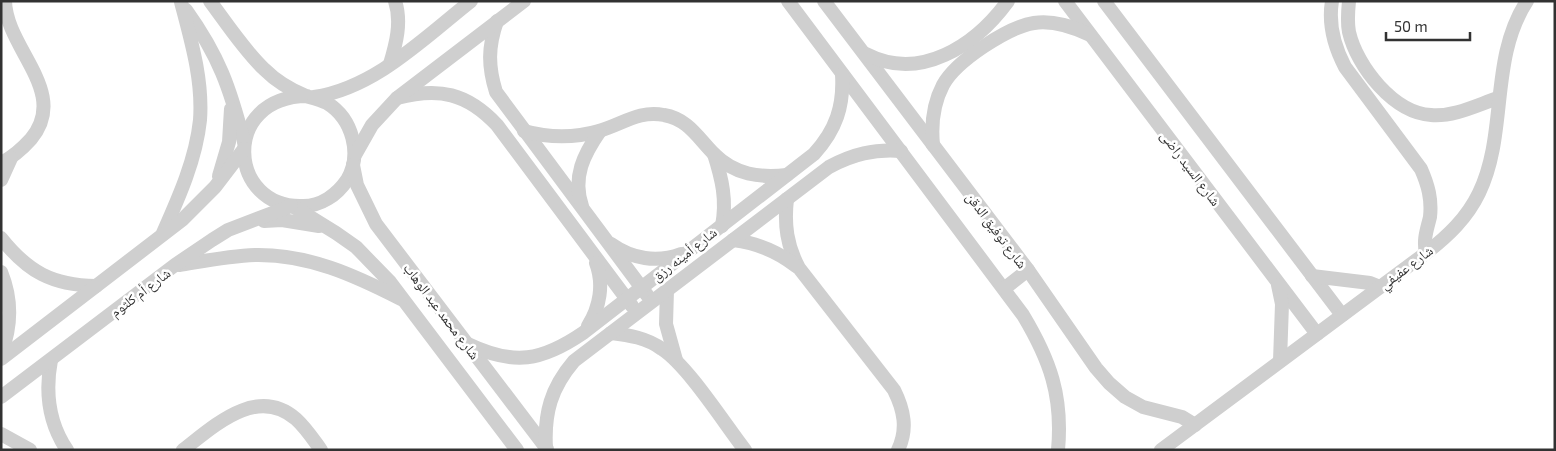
<svg xmlns="http://www.w3.org/2000/svg" width="1556" height="451" viewBox="0 0 1556 451" font-family="'Exo 2','Noto Naskh Arabic',sans-serif">
<rect width="100%" height="100%" fill="#fff"/>
<g fill="none" stroke-linecap="round" stroke-linejoin="round">
<g stroke="#cfcfcf" stroke-width="14">
<path d="M210,1C227,24 244,50 264,69C276,81 291,90 306,96C313,98 321,100 327,103C353,119 362,155 347,180C337,195 321,206 303,206C228,209 220,97 307,96"/>
<path d="M788,1L1023,315C1050,360 1063,396 1058,450"/>
<path d="M824,1L1028,270L1096,368L1109,383L1125,397L1143,407L1182,417L1195,425"/>
<path d="M1065,1L1317,334"/>
<path d="M1104,1L1342,315"/>
<path d="M1332,1C1328,25 1334,46 1345,67L1421,169C1428,185 1432,199 1430,217C1427,230 1423,239 1426,253"/>
<path d="M1349,1C1348,11 1347,22 1349,32C1357,67 1394,113 1431,115C1454,117 1477,105 1498,98"/>
<path d="M186,10C219,56 230,88 244,142"/>
<path d="M497,21C488,47 488,66 496,92L647,295"/>
<path d="M866,54C920,82 975,46 1008,1"/>
<path d="M390,64C396,44 402,22 395,1"/>
<path d="M314,97C375,88 424,38 471,1"/>
<path d="M397,98C439,87 467,93 497,125L632,306"/>
<path d="M524,131C549,138 575,138 599,131C623,124 639,110 664,115C688,119 698,138 714,154C735,175 760,178 787,175"/>
<path d="M933,145C931,124 933,104 943,85C956,61 1008,27 1034,23C1054,20 1073,27 1090,35"/>
<path d="M714,154C722,179 727,200 722,226"/>
<path d="M355,155L372,125L397,98L524,1"/>
<path d="M1,163C13,157 22,149 31,139C70,92 6,49 5,1"/>
<path d="M353,165L357,185L376,224L547,449"/>
<path d="M219,176L229,142L231,109"/>
<path d="M1,180L11,158"/>
<path d="M787,199C784,225 787,246 799,268L894,390C904,410 908,429 898,450"/>
<path d="M582,206C572,177 584,154 600,131"/>
<path d="M294,207L336,233L356,247L390,282L517,450"/>
<path d="M264,221L282,220L319,226"/>
<path d="M163,233C179,197 196,159 200,120C203,80 191,40 181,2"/>
<path d="M1,238C28,272 52,285 96,286"/>
<path d="M733,240C758,243 777,251 796,266"/>
<path d="M611,244C632,259 657,263 681,254"/>
<path d="M179,265C204,261 229,256 255,255C308,254 354,275 401,299"/>
<path d="M1,272C12,299 12,326 1,354"/>
<path d="M1312,276L1370,283L1380,287"/>
<path d="M1278,285L1282,304L1280,361"/>
<path d="M1005,288L1028,270"/>
<path d="M667,290L666,324L676,360"/>
<path d="M588,326C600,307 604,284 596,263"/>
<path d="M611,333C629,335 647,338 662,349C688,366 724,423 745,450"/>
<path d="M468,344C514,366 542,361 583,333L814,154C836,130 844,106 842,74"/>
<path d="M1,359L182,220L215,187L244,149"/>
<path d="M51,360C45,392 48,422 67,450"/>
<path d="M1,397L175,265L212,240L228,230L291,206"/>
<path d="M1,434L30,450"/>
<path d="M546,448C544,413 551,388 574,361L829,167C853,154 874,149 901,151"/>
<path d="M183,450C214,426 257,385 296,419C306,428 313,439 321,450"/>
<path d="M1161,450L1426,253C1448,236 1467,218 1479,193C1508,133 1489,59 1527,1"/>
</g>
</g>
<g text-anchor="middle" dominant-baseline="central" stroke-width="5" stroke-linejoin="round" paint-order="stroke">
<g font-size="14" fill="#323232" stroke="#fff">
<text transform="translate(1191 168) rotate(53)">شارع السيد راضى</text>
<text transform="translate(997 230) rotate(53)">شارع توفيق الدقن</text>
<text transform="translate(684 254) rotate(-38)">شارع أمينه رزق</text>
<text transform="translate(1406 267) rotate(-37)">شارع عفيفي</text>
<text transform="translate(140 292) rotate(-37)">شارع أم كلثوم</text>
<text transform="translate(442 311) rotate(53)">شارع محمد عبد الوهاب</text>
</g>
</g>
<rect width="1556" height="451" fill="none" stroke="#323232" stroke-width="5"/>
<path d="M1386 32v8h84v-8" fill="none" stroke="#323232" stroke-width="2.5"/>
<text x="1394" y="32" font-size="15" fill="#323232" stroke="#ffffff" stroke-width="4" paint-order="stroke">50 m</text>
</svg>
